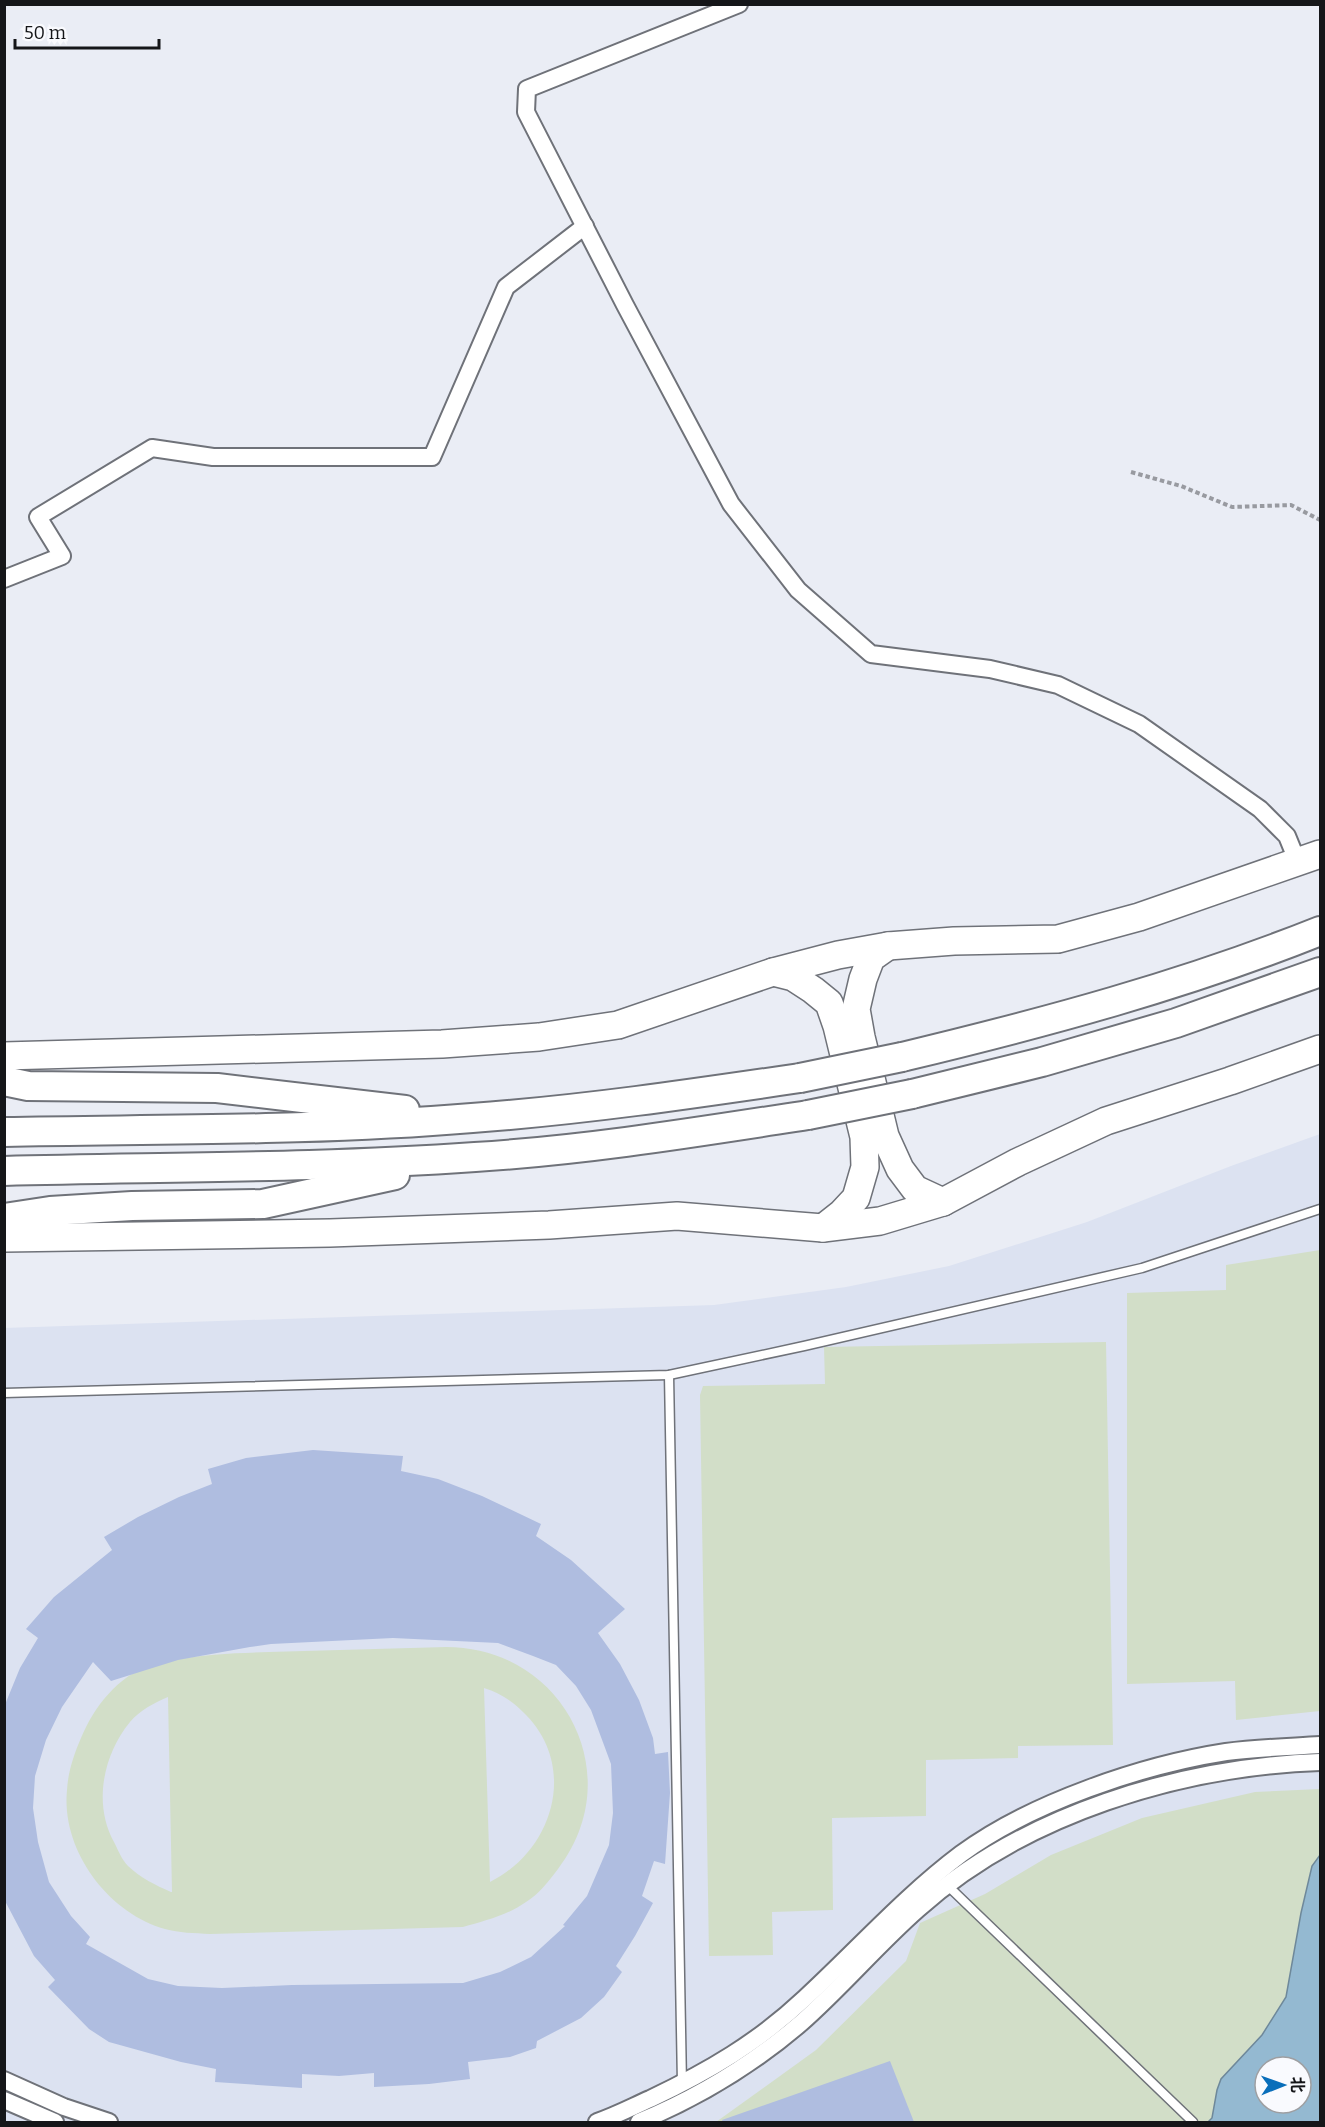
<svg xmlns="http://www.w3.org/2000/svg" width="1325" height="2127" viewBox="0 0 1325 2127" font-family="Bitter,'Noto Sans SC',serif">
<rect width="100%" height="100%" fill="#eaedf5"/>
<path fill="#dce2f1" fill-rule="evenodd" d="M1320,1134V2122H5L4,1328L714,1305L846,1287L949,1266L1087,1222L1231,1166ZM1265,2067H1301V2103H1265Z"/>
<g fill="#d2dec8" fill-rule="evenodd">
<path d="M1320,1250V1711L1236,1720L1235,1681L1127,1684V1293L1226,1290V1265Z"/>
<path d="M1106,1342L1113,1745L1018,1746V1758L926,1760V1816L832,1818L833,1910L772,1912L773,1955L709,1956L700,1395L703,1386L825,1384L824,1347Z"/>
<path d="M446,1647C563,1647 630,1775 558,1869C549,1881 539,1894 526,1902C508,1915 484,1921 463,1927L210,1934C194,1933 179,1933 165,1929C108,1913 61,1850 67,1790C68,1772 74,1754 81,1738C95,1705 117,1678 151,1664C158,1662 166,1661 174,1660C205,1654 236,1653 269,1652C328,1650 387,1649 446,1647ZM484,1688C500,1693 512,1701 523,1712C579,1765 554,1850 490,1882ZM168,1697L172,1892H171C155,1885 141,1878 128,1866C122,1860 118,1850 114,1842C93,1804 103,1755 130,1722C140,1710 154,1703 168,1697Z"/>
<path d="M1320,1789V2122H716L816,2050L906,1961L920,1923L985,1894L1051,1855L1142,1818L1255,1792ZM1265,2067H1301V2103H1265Z"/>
</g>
<path fill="#94b9d1" stroke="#6e889a" stroke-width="1.5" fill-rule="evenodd" d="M1320,1855V2122H1208L1212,2118L1217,2090L1221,2079L1262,2035L1286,1997L1301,1913L1312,1866ZM1265,2067H1301V2103H1265Z"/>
<g fill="#afbde0" fill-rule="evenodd">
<path d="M313,1450L403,1456L401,1471L438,1479L482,1496L541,1524L536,1536L571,1560L625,1609L598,1633L620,1664L639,1700L653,1738L655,1754L668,1752L670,1793L665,1864L654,1861L642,1896L653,1903L635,1936L616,1966L622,1972L604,1997L581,2018L537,2041L536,2048L510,2057L468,2062L470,2079L429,2084L374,2087V2073L339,2076L302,2074V2088L215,2082L216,2069L181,2062L109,2042L89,2029L48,1987L55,1980L34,1956L4,1899V1707L20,1668L38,1638L26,1629L54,1597L112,1550L104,1537L138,1517L179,1497L212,1484L208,1469L246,1458ZM393,1638L498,1643L533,1656L556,1665L576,1686L591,1710L611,1764L613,1813L609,1845L587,1896L563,1925L565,1926L531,1957L500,1972L463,1983L292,1985L222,1988L178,1986L148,1979L86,1944L90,1937L71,1916L49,1882L38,1842L33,1808L35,1776L46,1740L62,1707L93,1662L111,1681L178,1660L250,1647L271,1644Z"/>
<path d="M890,2061L914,2122H723L722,2120Z"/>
</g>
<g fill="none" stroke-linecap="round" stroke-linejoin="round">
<defs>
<g id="service">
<path d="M669,1375L682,2084"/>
<path d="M4,1393L669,1375L804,1346L1142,1268L1320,1209"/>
<path d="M947,1885L1193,2122"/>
</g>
<g id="minor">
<path d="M739,4L527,89L526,112L625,305L731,504L798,590L871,654L990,669L1058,685L1139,724L1260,809L1287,836L1298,863"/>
<path d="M4,579L62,556L38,517L152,448L213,457H432L506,287L585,226"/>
<path d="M4,2080L64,2107L109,2122"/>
<path d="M4,2100L55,2122"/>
<path d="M597,2122C615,2116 632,2107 650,2099C709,2071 757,2043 805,1998C857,1950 905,1896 961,1854C1030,1803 1142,1765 1226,1752C1257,1748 1289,1747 1320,1745"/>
<path d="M639,2122C697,2098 752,2065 801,2023C842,1987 877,1945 918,1909C1024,1814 1180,1767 1320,1762"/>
</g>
<g id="primary">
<path d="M888,946L871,958L863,979L856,1009L861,1037L885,1136L900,1169L915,1189L943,1202"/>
<path d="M773,972L793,977L813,990L829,1003L837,1026L864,1137L865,1167L856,1198L842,1213L823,1228"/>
<path d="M4,1056L442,1044L539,1037L618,1025L773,972L838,955L888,946L954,941L1058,939L1139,917L1320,854"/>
<path d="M4,1238L330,1233L549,1225L677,1216L823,1228L880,1221L943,1202L1018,1162L1106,1121L1230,1081L1320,1049"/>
</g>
<g id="trunk">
<path d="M902,1057C1044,1023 1185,985 1320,931"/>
<path d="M4,1081L28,1086L217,1088L405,1110"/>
<path d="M912,1094L1042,1062L1176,1023L1320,972"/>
<path d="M4,1132C160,1129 316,1131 472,1118C582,1110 691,1094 800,1078"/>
<path d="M4,1171C162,1167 319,1168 475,1157C587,1150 697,1132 808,1115"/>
<path d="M4,1218L50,1211L132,1206L263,1204L395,1175"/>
</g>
</defs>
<use href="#service" stroke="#6f7279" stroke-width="11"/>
<use href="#minor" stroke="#6f7279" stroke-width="20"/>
<use href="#primary" stroke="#6f7279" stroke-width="30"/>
<use href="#trunk" stroke="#6f7279" stroke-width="32"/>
<path stroke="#989aa0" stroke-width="4" stroke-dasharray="4.5 3" stroke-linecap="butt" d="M1131,472L1181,486L1232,507L1291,505L1320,520"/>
<use href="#service" stroke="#fff" stroke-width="8"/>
<use href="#minor" stroke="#fff" stroke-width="16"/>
<use href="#primary" stroke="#fff" stroke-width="27"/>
<use href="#trunk" stroke="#fff" stroke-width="28"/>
<defs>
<g id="trunk-bridge">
<path d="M800,1078L902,1057"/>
<path d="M808,1115L912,1094"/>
</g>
</defs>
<use href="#trunk-bridge" stroke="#6f7279" stroke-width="32" stroke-linecap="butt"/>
<use href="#trunk-bridge" stroke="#fff" stroke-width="28"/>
</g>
<rect width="1325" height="2127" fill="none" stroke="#151619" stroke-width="12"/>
<g transform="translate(1283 2085) rotate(89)"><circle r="28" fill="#f9fafe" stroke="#9e9fa2" stroke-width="1.5"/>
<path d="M0-4.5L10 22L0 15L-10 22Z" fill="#096eba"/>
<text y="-9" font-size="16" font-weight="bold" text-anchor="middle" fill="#151619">北</text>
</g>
<path d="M15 39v9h144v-9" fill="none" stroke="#151619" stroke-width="3"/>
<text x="24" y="39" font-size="18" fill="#151619" stroke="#f9fafe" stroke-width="4.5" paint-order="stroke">50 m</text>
</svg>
